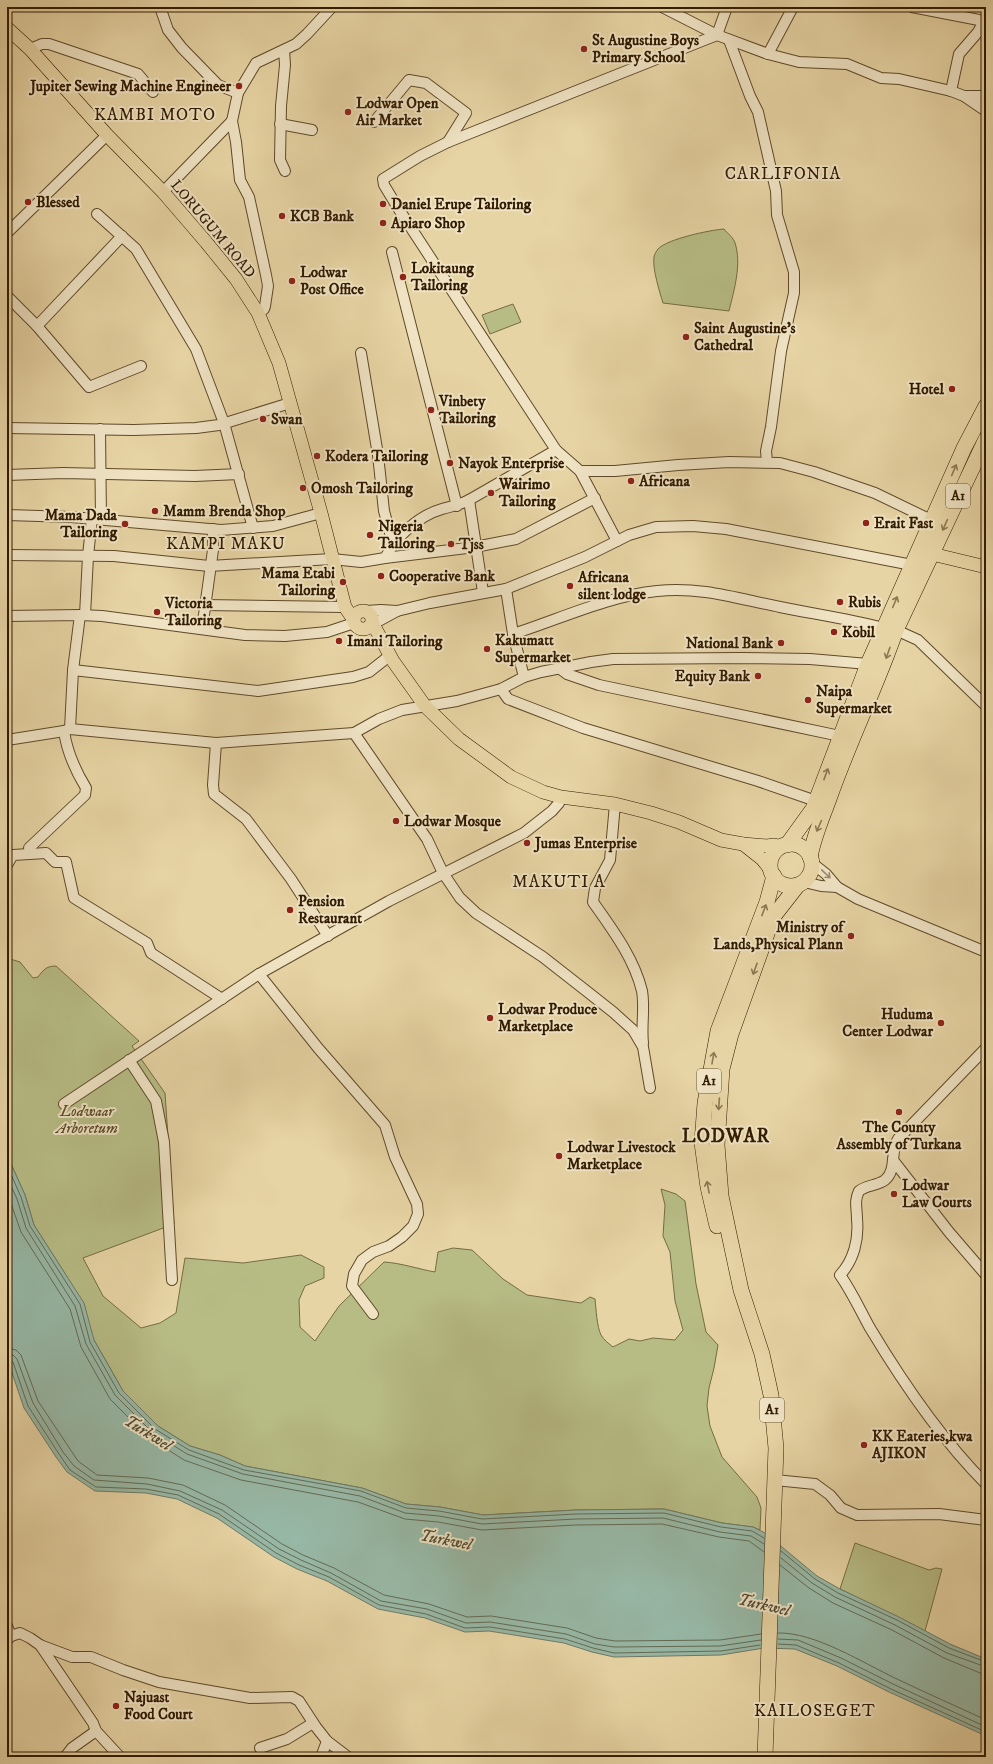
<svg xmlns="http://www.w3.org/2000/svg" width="993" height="1764" viewBox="0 0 993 1764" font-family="'IM FELL DW Pica',serif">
<rect width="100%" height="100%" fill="#e7d4a4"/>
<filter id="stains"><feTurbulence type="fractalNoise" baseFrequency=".005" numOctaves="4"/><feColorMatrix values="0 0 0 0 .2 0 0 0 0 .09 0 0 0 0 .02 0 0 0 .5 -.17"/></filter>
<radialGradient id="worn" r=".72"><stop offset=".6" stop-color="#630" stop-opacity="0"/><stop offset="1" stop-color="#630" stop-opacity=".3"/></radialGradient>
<g fill="#b7bc85" stroke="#746c42">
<path d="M724,229C727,233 734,238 735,243C742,264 734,290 729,311L663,303C660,293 652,268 654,257C654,255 657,250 658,249C667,239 710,230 724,229Z"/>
<path d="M513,304L521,322L490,334L482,315Z"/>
<path d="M7,958L20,962L33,978L38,977C44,969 47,966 56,966L139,1041L132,1046L165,1093L174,1224L83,1258L103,1296L141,1328L160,1323L176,1313L185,1258L243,1263L301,1255L324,1267V1278L305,1286L299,1300L300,1327L315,1341L339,1306L384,1262C401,1263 418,1269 435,1272L438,1252L453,1248L472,1250L503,1279L527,1295L581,1303L590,1297L595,1299C596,1309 597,1327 601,1335C604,1340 609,1344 613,1347L629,1339L640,1341L653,1338L675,1340L683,1330L675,1301L670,1252L663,1236L665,1205L661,1189L676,1194L685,1201L696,1284L706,1332L718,1345L714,1368L709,1388L707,1406L710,1426L722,1457L757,1497L761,1508L760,1530L753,1527L722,1523L664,1509L576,1510L483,1515L440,1507L406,1504L362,1488L245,1466L220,1455L190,1446L158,1426L123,1391L94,1340L67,1277L34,1225L25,1195L7,1155Z"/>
<path d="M855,1543L929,1570L936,1568L942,1569L925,1631L840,1589Z"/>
</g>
<path fill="#97b8a6" stroke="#6f7964" d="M7,1155L25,1195L34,1225L84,1303L94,1340L123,1391L158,1426L190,1446L220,1455L245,1466L362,1488L406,1504L440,1507L483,1515L576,1510L664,1509L722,1523L753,1527L765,1533L817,1576L840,1589L899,1617L950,1644L986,1659V1736L889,1692L837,1666L795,1649L764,1648L721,1655L614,1657L592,1652L564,1643L489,1631L465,1632L425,1618L378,1609L327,1581L297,1569L274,1557L217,1518L177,1499L146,1493L95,1491L67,1472L56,1457L24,1408L7,1358Z"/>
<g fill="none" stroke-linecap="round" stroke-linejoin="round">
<g stroke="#646a53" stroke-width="1">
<path d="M7,1165L21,1197L30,1226L80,1304L90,1342L119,1393L155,1429L189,1450L244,1470L361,1491L406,1508L439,1511L482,1519L576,1514L664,1513L721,1527L752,1531L764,1538"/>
<path d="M7,1177L17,1199L26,1228L75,1306L86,1344L115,1395L152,1432L187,1454L243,1474L360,1496L405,1513L439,1516L482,1524L576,1519L663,1518L720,1532L751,1536L764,1544"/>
<path d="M7,1192L21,1232L70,1309L81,1347L110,1399L148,1437L184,1460L241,1480L358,1502L405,1519L438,1522L482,1530L576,1525L662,1524L719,1537L749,1541L764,1552"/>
<path d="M7,1348L16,1350L21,1355L38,1401L78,1461L97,1475L148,1478L183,1485L225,1505L282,1544L303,1555L334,1568L384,1595L429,1604L467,1617L491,1616L567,1628L596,1638L615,1641L720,1640L761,1634"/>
<path d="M7,1354L13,1355L17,1359L33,1403L63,1452L74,1466L94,1480L147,1484L180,1491L222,1510L279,1549L301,1560L331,1573L381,1601L427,1609L466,1623L490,1622L566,1634L595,1644L614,1647L720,1646L761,1640"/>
<path d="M7,1359L13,1362L28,1406L59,1454L70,1470L96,1487L146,1489L178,1495L219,1514L276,1553L299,1565L329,1577L379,1605L426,1614L465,1628L490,1627L565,1639L593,1648L614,1653L721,1651L760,1645"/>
<path d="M781,1551L815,1579L838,1593L897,1620L949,1648L986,1662"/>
<path d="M781,1558L812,1583L835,1597L895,1625L947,1653L986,1667"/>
<path d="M780,1565L809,1588L833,1603L892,1630L944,1658L980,1673L986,1674"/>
<path d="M778,1633C815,1632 863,1663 897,1679C926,1693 956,1706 986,1720"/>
<path d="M778,1639L798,1640L841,1658L893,1684L986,1727"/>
<path d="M778,1644L796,1645L839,1663L891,1689L986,1732"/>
</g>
<defs>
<g id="minor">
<path d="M160,7L168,30L182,48L218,85L238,93"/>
<path d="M662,7L717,35L768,54L799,62L847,64L881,78L899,79L951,91L964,96L986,111"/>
<path d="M912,7L984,21"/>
<path d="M729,40L750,96L758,112L776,191L777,215L794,272V293L781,351L771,427L766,451L767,462"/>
<path d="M30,49L42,44H49L138,74L153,92"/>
<path d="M284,50L285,65L281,106L280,160L285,171"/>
<path d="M768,54L793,7"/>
<path d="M951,91L959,54L978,32L986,17"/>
<path d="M964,96H986"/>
<path d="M374,122L409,80L426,83L466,113L448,142"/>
<path d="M280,124L312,130"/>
<path d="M163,192L232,121"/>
<path d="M97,214L136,249L196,349L224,423L253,528"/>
<path d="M7,233L107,135"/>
<path d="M392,252L457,506"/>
<path d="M7,296L37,326L89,387L141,366"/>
<path d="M258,313L264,309L265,306L268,286L266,275L249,197L240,180L236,142L232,121L238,93L256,63L296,44L307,34L332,7"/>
<path d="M37,326L122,236"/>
<path d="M361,353L378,455L384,511L393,544"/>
<path d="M7,428L134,430L196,428L219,425L290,403"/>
<path d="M100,429L101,519"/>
<path d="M580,471H615L678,465L729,462L780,463L814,472L875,493L931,520"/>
<path d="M7,475L63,473L195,476L239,474"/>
<path d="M469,500L483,592"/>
<path d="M7,515L71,517L221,530L273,526L321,513"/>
<path d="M617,541L580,471L556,450L398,208L384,185L383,179L420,156L448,142L717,35L727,7"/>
<path d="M7,555L114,556L209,566L332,559L361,562L385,558C397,536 418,516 442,509C452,506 460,505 469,500L556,450"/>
<path d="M385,558L475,547L516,539L595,498"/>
<path d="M506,589L513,634L524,677"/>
<path d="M204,605L345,607"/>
<path d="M366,611L381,610L397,611"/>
<path d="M85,615L88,556L92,518"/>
<path d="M7,616L80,615L102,616L245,635L285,636L327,632L354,623"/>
<path d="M373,624L397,611L430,603L506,589L585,557L629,535L656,527L693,526L726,529L912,565"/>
<path d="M202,629L213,550V529"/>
<path d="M896,630L918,640L986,706"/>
<path d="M513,634C560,619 608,596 657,591C700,586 739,599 780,607C815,614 849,619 884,628"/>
<path d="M559,668L567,674L599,685L840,736"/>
<path d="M73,670L258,691L353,677L369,672L388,657"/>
<path d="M501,689L508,699L583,728L758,781L816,801"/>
<path d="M70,729L73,670L80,615"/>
<path d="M354,733L427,839L443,873L460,898L476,913L543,957L589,993L613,1012L633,1030L643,1047L650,1088"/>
<path d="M7,740L64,731L70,729L216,743L354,733L379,719L402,710L457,701L501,689L524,677L541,672L591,662L613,659L741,658L810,659L868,664"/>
<path d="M216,743L213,785L214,794L246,819L291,879L328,936"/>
<path d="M615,804L610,860L595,888L593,902C612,929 634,958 642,991C645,1008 641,1026 643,1043"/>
<path d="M29,848L85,795L86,788C75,770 67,752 64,731"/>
<path d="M812,863L826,874L837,887L858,899L986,952"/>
<path d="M7,865L13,855L46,853L55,862H66L74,898L147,943L151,953L222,999"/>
<path d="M804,882L821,886L837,887"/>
<path d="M259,974L318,1048L385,1125L395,1157L417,1204L418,1214L413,1226L402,1237L389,1246L373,1252L362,1260L354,1274L352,1286L373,1314"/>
<path d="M986,1048L898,1139C890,1151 897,1170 885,1180C877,1186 866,1185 859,1191C854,1201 857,1208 857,1219C859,1239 854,1260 840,1275C852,1292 860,1310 870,1328C903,1383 940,1438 986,1484"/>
<path d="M129,1060L156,1101L164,1142L172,1280"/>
<path d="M64,1104L259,974L389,901L524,833L552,811L559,803L561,797"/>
<path d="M893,1160L949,1232L986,1275"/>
<path d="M775,1480L815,1484L830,1495L841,1508L857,1515L939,1514L986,1520"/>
<path d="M7,1626L11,1636"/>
<path d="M7,1640L11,1636L20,1633L30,1638L40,1645L72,1657H91L123,1670L159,1682L250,1698L292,1697L299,1701L316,1727L327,1741L348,1757"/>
<path d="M40,1645L93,1723L96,1731L120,1757"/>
<path d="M260,1748L287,1739L313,1723"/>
<path d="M65,1757L72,1748L96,1731"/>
<path d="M321,1757L327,1741"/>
</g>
<g id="major">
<path d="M7,28L30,49L107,135L163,192L206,242L236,279L258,313L279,363L321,513L345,607L354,620"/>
<path d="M932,554L986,567"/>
<circle cx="363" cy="620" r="9"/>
<path d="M373,624L393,661L425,706L459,739L511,777L543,792L561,797L615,804L651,813L679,822L721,840L743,844L767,846L774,845L781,847"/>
<path d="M743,844L762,859L771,870"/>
</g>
<g id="highway">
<circle cx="791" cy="865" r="21"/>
<path d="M787,845L813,809L868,664L964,448L986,406"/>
<path d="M810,857C814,835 823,816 830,796C850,740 876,687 896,630L986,439"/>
<path d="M717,1226L708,1187L702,1143L705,1103L718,1031L767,902L774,876"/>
<path d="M765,1757L776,1448L771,1395L762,1354L741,1290L729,1234L721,1196L717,1145L722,1069L731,1034L773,917L798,885"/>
</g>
</defs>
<use href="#minor" stroke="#5f4929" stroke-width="12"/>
<use href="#major" stroke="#321b00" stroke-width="14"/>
<use href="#highway" stroke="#321b00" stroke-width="16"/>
<use href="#minor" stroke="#efe3c4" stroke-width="10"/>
<use href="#major" stroke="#e7d4a4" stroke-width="13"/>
<use href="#highway" stroke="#e7d4a4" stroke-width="15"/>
</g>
<defs><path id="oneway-shaft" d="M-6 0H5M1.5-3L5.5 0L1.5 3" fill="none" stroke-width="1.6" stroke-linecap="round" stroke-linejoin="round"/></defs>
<g stroke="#8c7852">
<use href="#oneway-shaft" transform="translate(954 470) rotate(-67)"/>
<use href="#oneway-shaft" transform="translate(945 525) rotate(114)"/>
<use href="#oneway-shaft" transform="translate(895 602) rotate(-67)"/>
<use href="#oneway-shaft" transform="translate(888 653) rotate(109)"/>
<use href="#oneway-shaft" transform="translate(826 774) rotate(-70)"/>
<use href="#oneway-shaft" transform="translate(819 826) rotate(114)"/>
<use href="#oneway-shaft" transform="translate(764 910) rotate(-69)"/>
<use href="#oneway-shaft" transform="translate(755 969) rotate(110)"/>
<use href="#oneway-shaft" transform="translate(713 1058) rotate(-80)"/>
<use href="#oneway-shaft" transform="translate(719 1104) rotate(94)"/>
<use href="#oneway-shaft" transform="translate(708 1187) rotate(-101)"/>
</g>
<use stroke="#9a896c" href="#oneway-shaft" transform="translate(826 874) rotate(44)"/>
<g fill="#8f2418" stroke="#efe3c4" stroke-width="1.5">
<circle cx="584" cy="49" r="4"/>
<circle cx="239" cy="86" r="4"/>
<circle cx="348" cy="112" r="4"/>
<circle cx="28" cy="202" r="4"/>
<circle cx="383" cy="204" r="4"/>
<circle cx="282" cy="216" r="4"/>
<circle cx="383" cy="223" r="4"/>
<circle cx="403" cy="277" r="4"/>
<circle cx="292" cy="281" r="4"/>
<circle cx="686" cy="337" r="4"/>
<circle cx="952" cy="389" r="4"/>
<circle cx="431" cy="410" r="4"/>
<circle cx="263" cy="419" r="4"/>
<circle cx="317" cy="456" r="4"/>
<circle cx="450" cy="463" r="4"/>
<circle cx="631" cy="481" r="4"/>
<circle cx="303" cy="488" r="4"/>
<circle cx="491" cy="493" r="4"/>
<circle cx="155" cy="511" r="4"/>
<circle cx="866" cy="523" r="4"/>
<circle cx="125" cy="524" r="4"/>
<circle cx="370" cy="535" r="4"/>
<circle cx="451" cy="544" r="4"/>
<circle cx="381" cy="576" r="4"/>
<circle cx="343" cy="582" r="4"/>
<circle cx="570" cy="586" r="4"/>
<circle cx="840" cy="602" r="4"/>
<circle cx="157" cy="612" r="4"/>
<circle cx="834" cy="632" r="4"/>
<circle cx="339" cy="641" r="4"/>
<circle cx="781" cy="643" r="4"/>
<circle cx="487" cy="649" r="4"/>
<circle cx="758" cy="676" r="4"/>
<circle cx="808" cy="700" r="4"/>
<circle cx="396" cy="821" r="4"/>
<circle cx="527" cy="843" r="4"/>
<circle cx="290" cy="910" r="4"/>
<circle cx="851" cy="936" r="4"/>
<circle cx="490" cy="1018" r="4"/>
<circle cx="941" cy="1023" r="4"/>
<circle cx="899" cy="1112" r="4"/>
<circle cx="559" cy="1156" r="4"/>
<circle cx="894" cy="1194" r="4"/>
<circle cx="864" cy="1445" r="4"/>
<circle cx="116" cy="1706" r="4"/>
</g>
<g text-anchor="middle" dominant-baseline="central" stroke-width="4" stroke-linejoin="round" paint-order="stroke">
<g fill="#efe3c4" stroke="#6b573b" stroke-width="1">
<rect x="946" y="484" width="24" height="24" rx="3"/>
<rect x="697" y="1069" width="24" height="24" rx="3"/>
<rect x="760" y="1398" width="24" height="24" rx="3"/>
</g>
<g font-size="14" font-weight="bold" fill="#321b00">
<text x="958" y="496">A1</text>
<text x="709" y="1081">A1</text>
<text x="772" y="1410">A1</text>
</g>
<g font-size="15" font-weight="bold" fill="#321b00" stroke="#efe3c4" text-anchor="start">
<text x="592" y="40">St Augustine Boys<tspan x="592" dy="17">Primary School</tspan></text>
<text x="231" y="86" text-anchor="end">Jupiter Sewing Machine Engineer</text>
<text x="356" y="103">Lodwar Open<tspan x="356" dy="17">Air Market</tspan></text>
<text x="36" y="202">Blessed</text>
<text x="391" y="204">Daniel Erupe Tailoring</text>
<text x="290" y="216">KCB Bank</text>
<text x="391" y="223">Apiaro Shop</text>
<text x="411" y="268">Lokitaung<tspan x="411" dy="17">Tailoring</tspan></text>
<text x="300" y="272">Lodwar<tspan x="300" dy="17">Post Office</tspan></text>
<text x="694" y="328">Saint Augustine's<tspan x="694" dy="17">Cathedral</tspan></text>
<text x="944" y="389" text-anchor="end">Hotel</text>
<text x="439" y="401">Vinbety<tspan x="439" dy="17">Tailoring</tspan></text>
<text x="271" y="419">Swan</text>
<text x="325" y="456">Kodera Tailoring</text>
<text x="458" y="463">Nayok Enterprise</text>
<text x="639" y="481">Africana</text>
<text x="499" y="484">Wairimo<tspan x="499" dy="17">Tailoring</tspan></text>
<text x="311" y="488">Omosh Tailoring</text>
<text x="163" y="511">Mamm Brenda Shop</text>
<text x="117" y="515" text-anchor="end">Mama Dada<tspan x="117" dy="17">Tailoring</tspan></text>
<text x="874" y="523">Erait Fast</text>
<text x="378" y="526">Nigeria<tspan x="378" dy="17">Tailoring</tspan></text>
<text x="459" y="544">Tjss</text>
<text x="335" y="573" text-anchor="end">Mama Etabi<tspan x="335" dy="17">Tailoring</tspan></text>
<text x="389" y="576">Cooperative Bank</text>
<text x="578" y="577">Africana<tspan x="578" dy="17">silent lodge</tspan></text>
<text x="848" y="602">Rubis</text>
<text x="165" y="603">Victoria<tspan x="165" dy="17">Tailoring</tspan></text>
<text x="842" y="632">Kobil</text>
<text x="495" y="640">Kakumatt<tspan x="495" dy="17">Supermarket</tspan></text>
<text x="347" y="641">Imani Tailoring</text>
<text x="773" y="643" text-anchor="end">National Bank</text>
<text x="750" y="676" text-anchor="end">Equity Bank</text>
<text x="816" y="691">Naipa<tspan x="816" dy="17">Supermarket</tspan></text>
<text x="404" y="821">Lodwar Mosque</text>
<text x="535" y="843">Jumas Enterprise</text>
<text x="298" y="901">Pension<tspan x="298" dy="17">Restaurant</tspan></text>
<text x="843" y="927" text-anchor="end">Ministry of<tspan x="843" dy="17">Lands,Physical Plann</tspan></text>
<text x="498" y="1009">Lodwar Produce<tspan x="498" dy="17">Marketplace</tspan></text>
<text x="933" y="1014" text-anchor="end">Huduma<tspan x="933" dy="17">Center Lodwar</tspan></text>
<text x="899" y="1127" text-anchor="middle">The County<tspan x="899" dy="17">Assembly of Turkana</tspan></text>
<text x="567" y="1147">Lodwar Livestock<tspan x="567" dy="17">Marketplace</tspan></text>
<text x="902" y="1185">Lodwar<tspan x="902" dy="17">Law Courts</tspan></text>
<text x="872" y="1436">KK Eateries,kwa<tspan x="872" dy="17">AJIKON</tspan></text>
<text x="124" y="1697">Najuast<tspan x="124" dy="17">Food Court</tspan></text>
</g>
<g font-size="15" fill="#321b00" stroke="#efe3c4">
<text transform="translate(213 229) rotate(50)">LORUGUM ROAD</text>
</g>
<g font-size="15" font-style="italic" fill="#5a4b28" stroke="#efe3c4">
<text x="87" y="1111">Lodwaar<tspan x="87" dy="17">Arboretum</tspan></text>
</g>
<g font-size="16" font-style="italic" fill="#504a32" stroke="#efe3c4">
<text transform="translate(148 1433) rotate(32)">Turkwel</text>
<text transform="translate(446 1540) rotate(11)">Turkwel</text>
<text transform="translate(764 1605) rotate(13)">Turkwel</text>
</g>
<g font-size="17" letter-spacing="1" fill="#321b00" stroke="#efe3c4">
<text x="155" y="115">KAMBI MOTO</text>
<text x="783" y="174">CARLIFONIA</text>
<text x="226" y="544">KAMPI MAKU</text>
<text x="559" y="882">MAKUTI A</text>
<text x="815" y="1711">KAILOSEGET</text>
</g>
<g font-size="19" font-weight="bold" letter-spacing="1" fill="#321b00" stroke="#efe3c4">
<text x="726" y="1136">LODWAR</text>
</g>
</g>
<rect width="993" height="1764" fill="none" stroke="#e7d4a4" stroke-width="24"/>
<rect x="8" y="8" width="977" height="1748" fill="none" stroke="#321b00" stroke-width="2"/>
<rect x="12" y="12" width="969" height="1740" fill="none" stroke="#321b00"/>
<rect width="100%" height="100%" filter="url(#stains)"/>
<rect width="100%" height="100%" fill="url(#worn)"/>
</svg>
